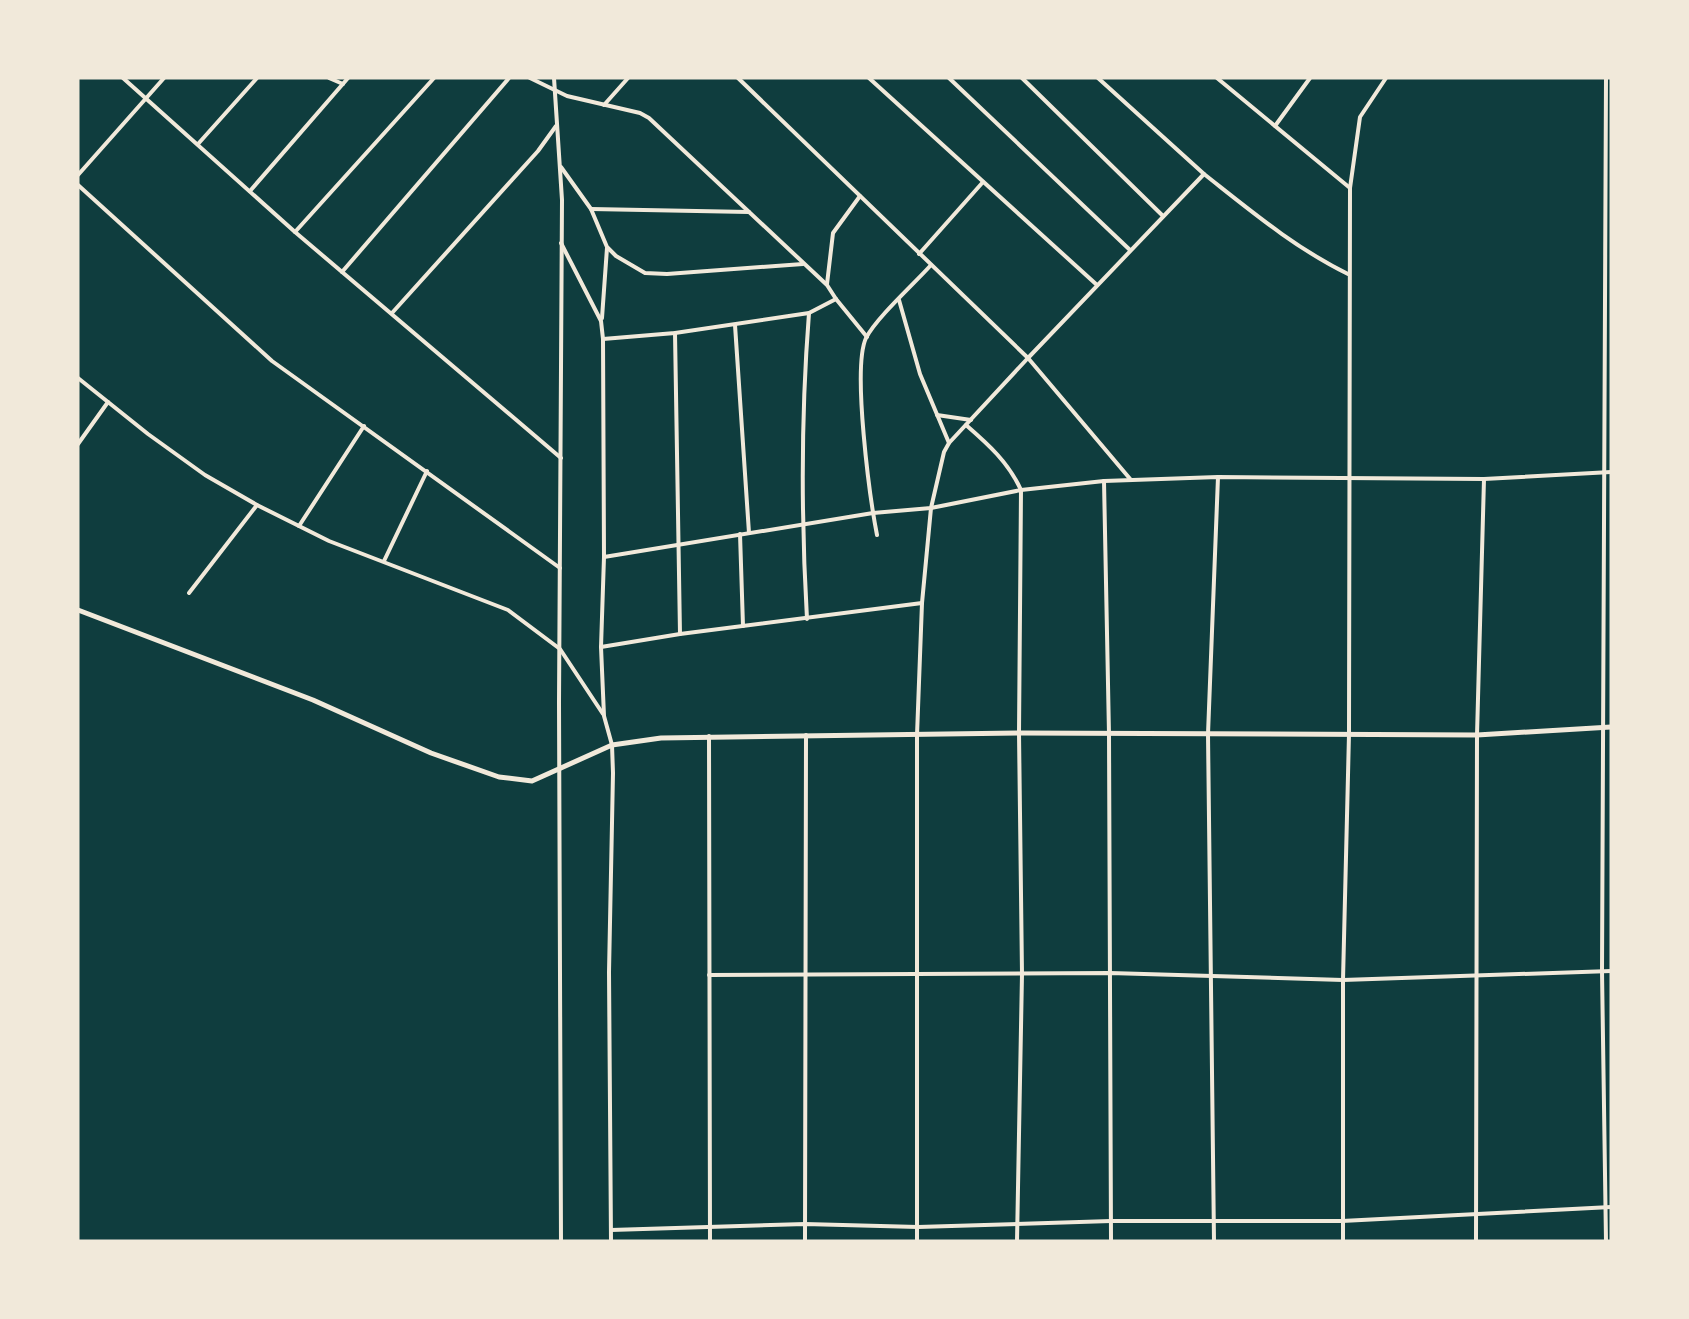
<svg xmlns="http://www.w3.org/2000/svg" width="1689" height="1319" viewBox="0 0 1689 1319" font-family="Helvetica,sans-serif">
<rect width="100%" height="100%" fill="#0f3d3e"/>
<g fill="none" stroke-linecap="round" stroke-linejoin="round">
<g stroke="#f1e9da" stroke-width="4">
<path d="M123,78L295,232L561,458"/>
<path d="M329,78L343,84"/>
<path d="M530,78L567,96L640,113L649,118L827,285L836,299L867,337"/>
<path d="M554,78L562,200L559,703L561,1241"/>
<path d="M738,78L1028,358L1204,174L1098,78"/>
<path d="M869,78L1097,285"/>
<path d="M949,78L1130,250"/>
<path d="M1022,78L1163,216"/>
<path d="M1217,78L1350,188"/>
<path d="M604,105L628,78"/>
<path d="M1275,126L1310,78"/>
<path d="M198,144L257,78"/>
<path d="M561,167L591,209L607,247L616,256L645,273L667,274L803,264"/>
<path d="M1204,174C1251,211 1295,248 1348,274"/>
<path d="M78,175L164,78"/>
<path d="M78,185L272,361L560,568"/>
<path d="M250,191L348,78"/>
<path d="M591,209L749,212"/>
<path d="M295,232L434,78"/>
<path d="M561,243L601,321L603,339L604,557L601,647L604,716L612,745L613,773L609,972L611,1241"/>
<path d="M919,254L983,182"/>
<path d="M342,272L509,78"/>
<path d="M827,284L833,233L860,196"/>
<path d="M899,300L920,374L949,443"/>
<path d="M392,313L538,151L556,126"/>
<path d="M602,318L607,248"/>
<path d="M735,325L749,533"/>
<path d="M675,333L680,634"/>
<path d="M603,339L675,333L809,313L836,299"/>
<path d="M78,378L148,434L205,475L257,505L329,541L508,610L560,649L603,714"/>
<path d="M937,415L971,420"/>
<path d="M966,425C989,445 1008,462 1021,490L1019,733L1022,974L1017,1241"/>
<path d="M78,444L108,402"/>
<path d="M1104,481L1109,734L1111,1241"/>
<path d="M299,526L364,426"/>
<path d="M740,534L743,626"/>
<path d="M877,535C870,499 852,368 866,338C877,317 914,284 931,265"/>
<path d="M604,557L873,513L931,508L1021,490L1104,481L1218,477L1484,479L1611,472"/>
<path d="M384,561L427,471"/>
<path d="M189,593L257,505"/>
<path d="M807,619C801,516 801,415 809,313"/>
<path d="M601,647L680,634L922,603"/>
<path d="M709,736L710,1241"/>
<path d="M709,975L1110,973L1343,980L1611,971"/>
<path d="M611,1230L805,1224L918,1227L1111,1221H1342L1611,1207"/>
<path d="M805,1241L806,735"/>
<path d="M917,1241V735L922,603L931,508L944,452L949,443L1028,358L1131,480"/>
<path d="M1214,1241L1208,734L1218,477"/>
<path d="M1343,1241V980L1349,734L1350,188L1360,117L1386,78"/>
<path d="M1476,1241L1477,735L1484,479"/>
<path d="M1606,1241L1602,971L1606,78"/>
</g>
<path stroke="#f1e9da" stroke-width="5" d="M78,610L313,700L431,753L499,777L532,781L612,745L661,738L1019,733L1477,735L1611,727"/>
</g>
<rect width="1689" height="1319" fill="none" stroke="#f1e9da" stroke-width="159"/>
</svg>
